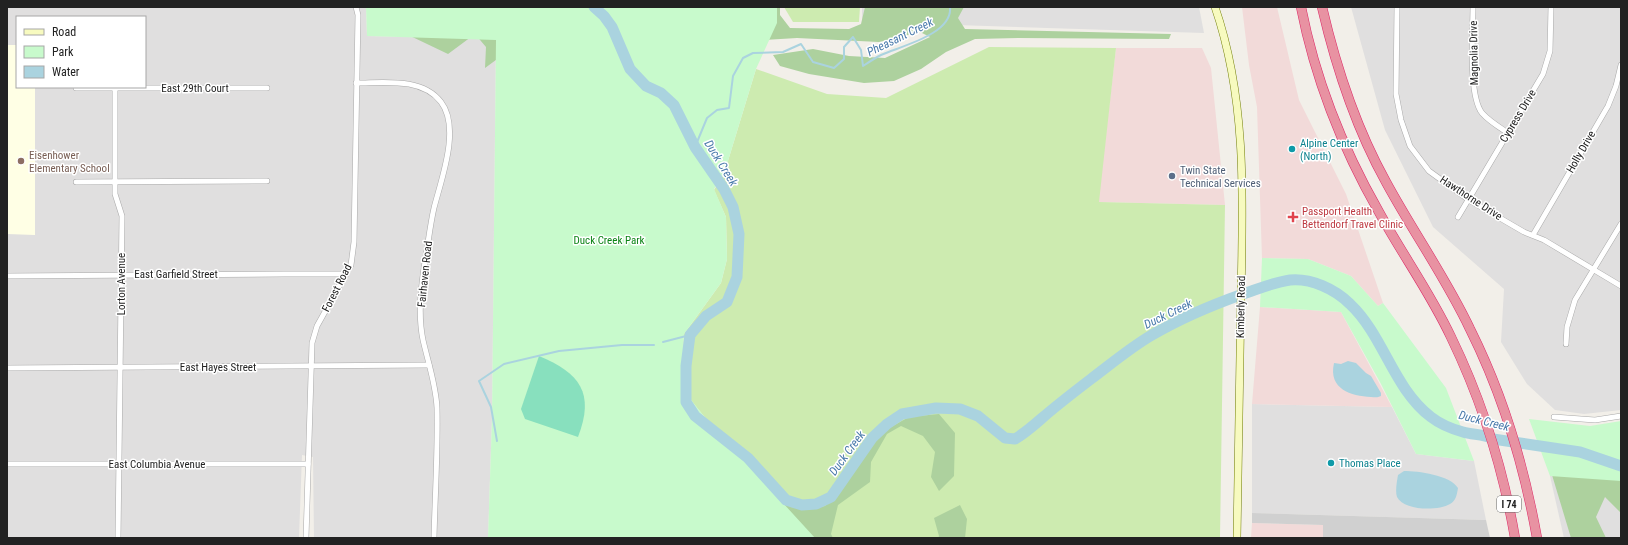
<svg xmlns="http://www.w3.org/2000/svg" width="1628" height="545" viewBox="0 0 1628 545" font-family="'Roboto Condensed',sans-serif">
<rect width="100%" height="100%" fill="#f2efe9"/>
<g fill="#e0dfdf">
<path d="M7,7H366L367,36L496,39L492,418L488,538H314L313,457L302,455L299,538H7V234H35V87H145V17H17V45H7Z"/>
<path d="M862,7H1199L1204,33L862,22Z"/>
<path d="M1351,7H1621V410L1584,414L1555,410L1527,384L1501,342L1504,289L1433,227L1385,130Z"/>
<path d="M1252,404L1392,407L1416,454L1474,461L1486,520L1252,513Z"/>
<path d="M1550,476L1621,481V538H1564Z"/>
</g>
<g fill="#f2dad9">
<path d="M1242,7H1277L1299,100L1346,194L1383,303L1378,306L1351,276L1308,259L1262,258L1257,107L1249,65Z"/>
<path d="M1116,48H1202L1211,68L1225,205L1098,202Z"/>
<path d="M1260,307L1341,312L1392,407L1252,404Z"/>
<path d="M1252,523L1323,525V538H1251Z"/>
</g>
<path fill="#ffffe5" d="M7,45H17V87H35V235L7,234Z"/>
<path fill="#d0d0d0" d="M1252,513L1486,520L1490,538H1323V525L1252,523Z"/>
<g fill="#cdebb0">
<path d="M784,7H860L859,22H793Z"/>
<path d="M989,47L1116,48L1099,202L1225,205L1220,538H815L707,420L681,388L684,334L721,283L727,259L726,217L714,190L724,174L756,69L827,94L886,98Z"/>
</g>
<g fill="#add19e">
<path d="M448,7L503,42L500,57L485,68L486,47L475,34L448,54L404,33Z"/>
<path d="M770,7H780V15L790,28L849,29L861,24L865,7H964L958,18L965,29L1171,34L1169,39L1018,38L975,39L946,52L921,69L894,81L864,83L809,74L780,66L773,55L813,49L849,56L885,58L930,37L920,32L879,42L797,38L764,40Z"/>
<path d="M939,414L955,433L954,476L939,491L931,477L935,452L923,436L901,426L887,434L871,462L870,482L838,505L831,534L833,538H807L758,482L756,471L791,507L807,510L825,506L842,489L882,432L909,417Z"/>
<path d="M1546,455L1621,477V513L1605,497L1596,517L1606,538H1571Z"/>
<path d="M960,505L967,519L965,538H938L939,536L934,518Z"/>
</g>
<g fill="#c8facc">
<path d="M366,7H777V23L756,69L724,174L714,189L726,217L727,259L721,283L684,334L681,387L707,420L815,538H488L492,418L496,40L367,36Z"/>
<path d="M1262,258L1308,259L1351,276L1378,306L1383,303L1446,388L1474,461L1416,454L1381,384L1341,312L1260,307Z"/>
<path d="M1529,419L1590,426L1621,421V481L1550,476Z"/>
</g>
<path fill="#88e0be" d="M539,356C580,373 595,393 578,437L525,419L521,409Z"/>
<g fill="#aad3df">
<path d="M1348,361L1356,363L1366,373L1371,376L1381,393V396C1377,398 1375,397 1371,397C1351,396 1328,389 1334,363L1341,364Z"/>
<path d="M1404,471C1418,471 1450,475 1458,488C1457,494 1456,501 1450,504C1438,511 1404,511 1397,497C1395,491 1397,481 1398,475Z"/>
</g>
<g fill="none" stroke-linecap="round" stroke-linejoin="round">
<g stroke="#aad3df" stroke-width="2">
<path d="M695,147L707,118L717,110L729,108L733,76L743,58L753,53L783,52L801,44L813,62L834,68L844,59V47L853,37L861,50L863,66C869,62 875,58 881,55C901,46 953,34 950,7"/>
<path d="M663,342L690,335"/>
<path d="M497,441L491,407L479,381L504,364L559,351L622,345H654"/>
</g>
<path stroke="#aad3df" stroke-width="11" d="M594,7L604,16L612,27L630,69L646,86L661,93L674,105L695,147L724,189L733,207L739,234L737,277L727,302L706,316L690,335L686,366V402L695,416L748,458L786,500L802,505L816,504L831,497L872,438L887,424L902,414L936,408L960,409L978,416L1005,438L1015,439C1025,433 1033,426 1041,419C1057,405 1074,392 1091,379C1111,364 1131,347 1152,335C1181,318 1212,305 1243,294C1258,289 1275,282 1290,280C1311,278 1335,289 1350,304C1384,336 1393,388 1431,417C1440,424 1452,429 1463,432C1473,435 1484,434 1493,439L1580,452L1621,466"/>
<defs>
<g id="minor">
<path d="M1397,7L1396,94L1401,120L1410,146L1429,171L1469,200L1524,232L1544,240L1621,286"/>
<path d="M1473,7C1473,31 1468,95 1482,113C1489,121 1499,127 1508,133"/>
<path d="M356,83C384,83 422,77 441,102C461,128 441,180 434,208C431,221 429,236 427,249C422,279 417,311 423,340C428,362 436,385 437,408C438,451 435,495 434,538"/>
<path d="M76,88H267"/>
<path d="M115,88V194L122,216L118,538"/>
<path d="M76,182L267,181"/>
<path d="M1458,217L1543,74L1550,51L1551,7"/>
<path d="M1533,235L1608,106L1616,86L1621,65"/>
<path d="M7,276L284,274H346"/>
<path d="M1566,344L1567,327L1575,300L1621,224"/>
<path d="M7,368L429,365"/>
<path d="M1554,417L1595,420L1621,416"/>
<path d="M7,464H308"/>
<path d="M306,538L312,343L317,326L351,265L354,242L358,15L356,7"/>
</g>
<path id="secondary" d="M1215,7C1247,100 1243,199 1241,295C1240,376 1239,457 1237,538"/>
<g id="motorway">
<path d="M1301,7C1315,78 1343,149 1379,212C1402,254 1431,294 1451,337C1482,401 1503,468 1515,538"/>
<path d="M1322,7C1336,67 1356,128 1386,182C1413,232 1446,278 1470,329C1503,395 1524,465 1537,538"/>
</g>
</defs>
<use href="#minor" stroke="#a9a9a9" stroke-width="6"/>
<use href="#secondary" stroke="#707d05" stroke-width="8"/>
<use href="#motorway" stroke="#dc2a67" stroke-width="10"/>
<use href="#minor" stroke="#fff" stroke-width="5"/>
<use href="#secondary" stroke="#f7fabf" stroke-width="7"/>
<use href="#motorway" stroke="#e892a2" stroke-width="9"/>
</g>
<g fill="#0f9aa8" stroke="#fff" stroke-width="1.5">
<circle cx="1292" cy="149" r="4"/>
<circle cx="1331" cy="463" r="4"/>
</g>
<circle fill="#8d6e63" stroke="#fff" stroke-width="1.5" cx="21" cy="161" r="4"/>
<circle fill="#5c6f8a" stroke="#fff" stroke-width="1.5" cx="1172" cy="176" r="4"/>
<path fill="#e0444e" stroke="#fff" stroke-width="1.5" d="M1291 211h4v4h4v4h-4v4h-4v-4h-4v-4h4z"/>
<g text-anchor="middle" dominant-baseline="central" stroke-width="3" stroke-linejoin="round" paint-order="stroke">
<rect fill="#fff" stroke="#646464" stroke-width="1" x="1497" y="496" width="24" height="16" rx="3"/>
<g font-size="10" font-weight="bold" fill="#222">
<text x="1509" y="504">I 74</text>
</g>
<g font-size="11" fill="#222" stroke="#fff">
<text transform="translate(1474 53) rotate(-91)">Magnolia Drive</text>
<text x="195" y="88">East 29th Court</text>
<text transform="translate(1518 116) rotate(-59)">Cypress Drive</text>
<text transform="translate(1581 152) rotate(-60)">Holly Drive</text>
<text transform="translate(1471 198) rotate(33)">Hawthorne Drive</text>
<text x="176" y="274">East Garfield Street</text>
<text transform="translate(425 274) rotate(-84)">Fairhaven Road</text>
<text transform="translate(121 284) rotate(-90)">Lorton Avenue</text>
<text transform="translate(337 288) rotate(-63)">Forest Road</text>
<text transform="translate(1241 307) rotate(-89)">Kimberly Road</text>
<text x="218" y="367">East Hayes Street</text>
<text x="157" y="464">East Columbia Avenue</text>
</g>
<g font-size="11" fill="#0d838f" stroke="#fff" text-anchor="start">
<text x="1300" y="143">Alpine Center<tspan x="1300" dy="13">(North)</tspan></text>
<text x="1339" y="463">Thomas Place</text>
</g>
<g font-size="11" fill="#785e54" stroke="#fff" text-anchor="start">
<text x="29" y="155">Eisenhower<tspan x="29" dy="13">Elementary School</tspan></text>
</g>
<g font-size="11" fill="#4e5e75" stroke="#fff" text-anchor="start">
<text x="1180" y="170">Twin State<tspan x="1180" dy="13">Technical Services</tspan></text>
</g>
<g font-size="11" fill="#be3a42" stroke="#fff" text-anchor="start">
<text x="1302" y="211">Passport Health<tspan x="1302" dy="13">Bettendorf Travel Clinic</tspan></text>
</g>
<g font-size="11" fill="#0c8416" stroke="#fff">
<text x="609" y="240">Duck Creek Park</text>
</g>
<g font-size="12" font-style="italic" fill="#4a7aab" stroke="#fff">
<text transform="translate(900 37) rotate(-26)">Pheasant Creek</text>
<text transform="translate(721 163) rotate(58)">Duck Creek</text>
<text transform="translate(1168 314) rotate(-26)">Duck Creek</text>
<text transform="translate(1484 421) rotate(14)">Duck Creek</text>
<text transform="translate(847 453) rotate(-54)">Duck Creek</text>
</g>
</g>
<rect width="1628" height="545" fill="none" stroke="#222222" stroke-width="16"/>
<rect x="16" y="16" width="130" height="72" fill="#ffffff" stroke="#a7a7a7"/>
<rect x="24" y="29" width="20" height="6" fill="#f7fabf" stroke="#a7a7a7"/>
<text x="52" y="36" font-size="12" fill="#222222">Road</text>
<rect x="24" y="46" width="20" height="12" fill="#c8facc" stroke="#a7a7a7"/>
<text x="52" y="56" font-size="12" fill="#222222">Park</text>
<rect x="24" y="66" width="20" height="12" fill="#aad3df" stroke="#a7a7a7"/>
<text x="52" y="76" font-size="12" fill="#222222">Water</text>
</svg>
